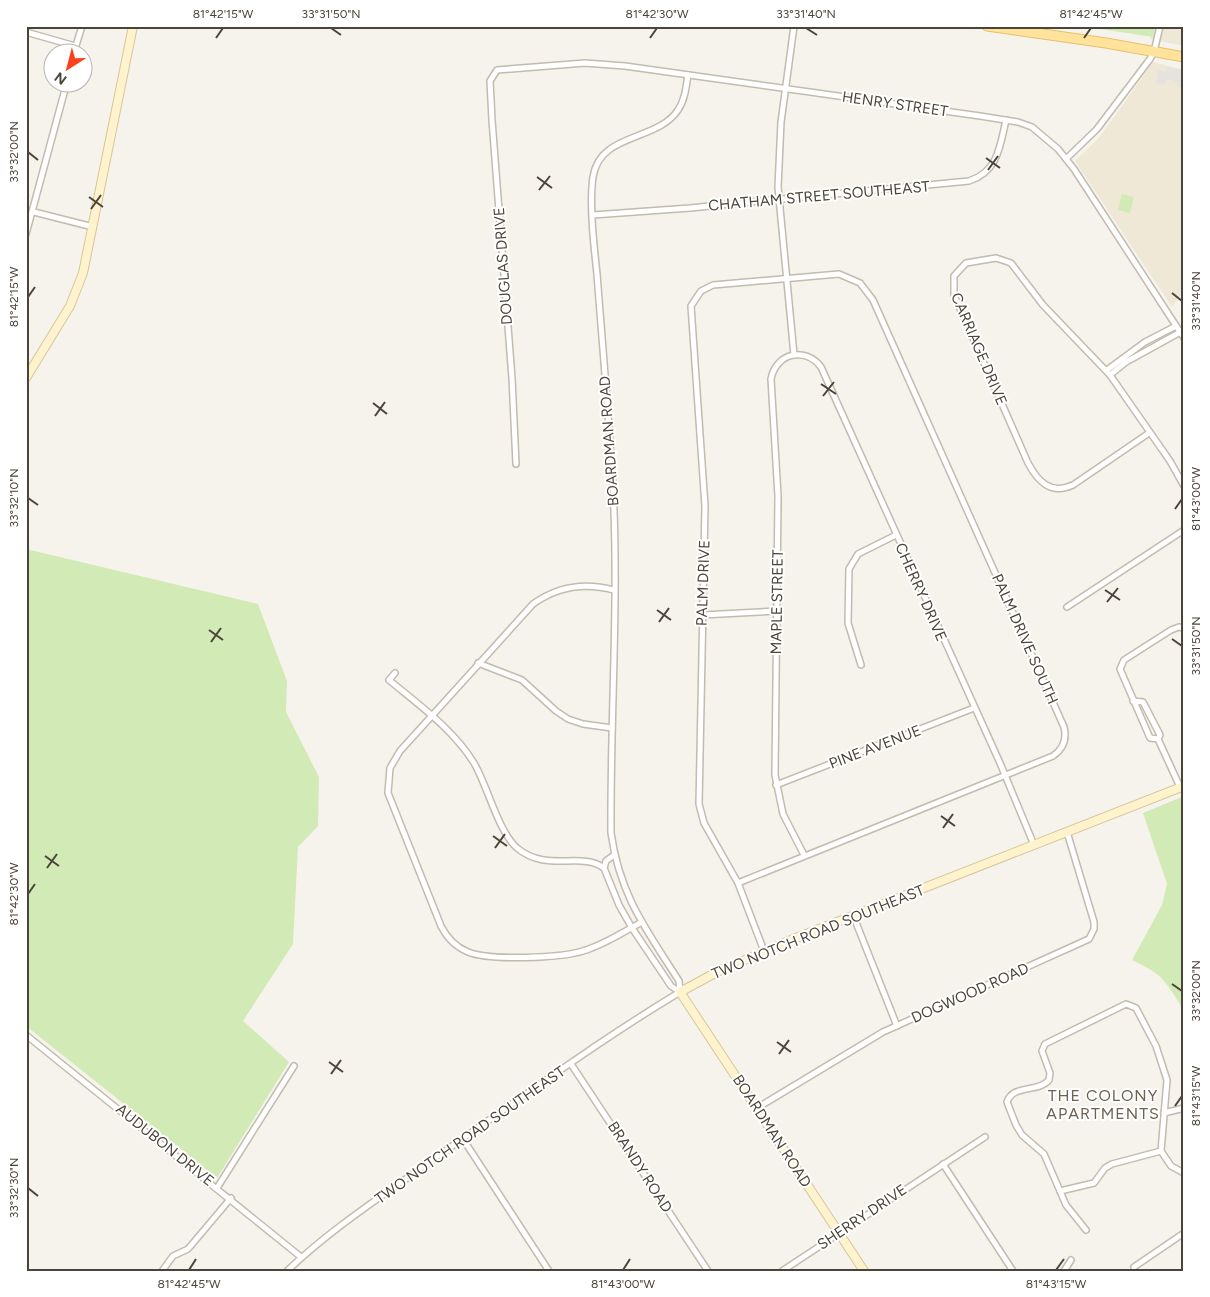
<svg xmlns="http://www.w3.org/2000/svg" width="1210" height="1297" viewBox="0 0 1210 1297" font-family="Figtree,sans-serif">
<rect width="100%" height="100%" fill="#f6f3ec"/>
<g fill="#efe8d6">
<path d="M1153,26H1184V46L1150,39Z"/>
<path d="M1153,62L1184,70V290L1172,307L1075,161L1099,138Z"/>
</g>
<g fill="#d2eab5">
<path d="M1081,26H1155L1153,37Z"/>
<path d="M1122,194L1134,197L1130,213L1118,210Z"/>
<path d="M26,549L258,604L287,681L286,712L319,777L318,826L298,847L293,944L243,1021L289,1062L217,1178L26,1026Z"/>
<path d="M1184,796V1009H1183C1165,981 1164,975 1132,960L1162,905L1167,884L1143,813Z"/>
</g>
<path fill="#e5e3e0" d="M1168,67L1184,70V89L1177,87L1178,82L1167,79L1165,85L1156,83L1158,70L1166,72Z"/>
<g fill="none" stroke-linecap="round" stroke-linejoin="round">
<defs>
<g id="street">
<path d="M794,26L781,122L778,187L794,355"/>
<path d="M26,32L75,46"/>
<path d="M74,52L82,26"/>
<path d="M1066,159L1097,129L1150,59L1154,52L1160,26"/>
<path d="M34,212L93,227"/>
<path d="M593,215L690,208L969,181C998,172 1000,146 1006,120"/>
<path d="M26,234L67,82"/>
<path d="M1107,370L1145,342L1176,326"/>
<path d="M1110,375L1126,362L1184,330"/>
<path d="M1149,433L1073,485C1051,495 1038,482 1028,463L954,295V276L966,263L996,258L1011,263L1043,305L1110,375L1170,461L1184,486"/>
<path d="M516,464L512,378L492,120L490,81L497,70L585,63L625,66L980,116L1018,122L1032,127L1058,149L1074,169L1184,338"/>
<path d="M614,590C584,582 558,586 533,604L400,751L390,768L388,793L441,926C447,938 456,947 468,952C491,961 560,958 583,951C604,945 623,932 642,922"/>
<path d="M1067,607L1184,530"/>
<path d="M702,615L777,611"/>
<path d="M478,663L522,680L556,711L568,719L583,724L612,728"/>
<path d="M861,665L848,623L849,569L858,554L896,535"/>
<path d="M395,673L389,680C419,705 453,729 474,763C488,787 498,831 517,848C547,873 581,851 604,868"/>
<path d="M1133,701L1143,702L1160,735L1158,739"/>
<path d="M776,785L974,708"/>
<path d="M1180,787L1158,739L1150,738L1120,669L1124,660L1171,630L1179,627L1184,628"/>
<path d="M614,855L606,861L604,868L619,905L632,928L671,986L680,992"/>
<path d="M804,855L783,814L775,775L778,496L771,379C776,353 805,346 821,367L1000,763L1034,845"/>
<path d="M738,883L1053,756C1063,749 1067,739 1064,727L873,300L860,283L839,274L713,285L701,291L691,306L705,506L699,804L704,823L738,883L764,951"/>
<path d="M853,915L897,1026"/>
<path d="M680,992L679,981C646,929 620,896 611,833C610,713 620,592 612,472C608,406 602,340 597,274C594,246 589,205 593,177C600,132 657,142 678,110C685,100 686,87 688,75"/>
<path d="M26,1035L301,1257"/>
<path d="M571,1064L708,1271"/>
<path d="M757,1108L883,1032L1089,939L1094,929V922L1067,832"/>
<path d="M1164,1113L1184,1108"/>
<path d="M463,1139L549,1271"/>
<path d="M943,1164L1013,1271"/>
<path d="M217,1188L294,1066"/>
<path d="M1060,1191L1094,1183L1105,1168L1112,1164L1161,1151"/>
<path d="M1086,1230L1066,1205L1044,1154L1022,1135L1016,1125L1007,1102C1013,1084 1038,1093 1049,1080L1050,1073L1042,1051L1045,1044L1126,1004L1136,1008L1156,1046L1167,1080L1161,1151L1171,1166L1184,1173"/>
<path d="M1134,1267L1184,1233"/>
<path d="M162,1271L173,1256L188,1249L231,1198"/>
<path d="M287,1271C333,1227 387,1193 438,1156C518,1100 597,1042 680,992"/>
<path d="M782,1271L985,1137"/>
<path d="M1064,1271L1071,1260"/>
</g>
<g id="secondary">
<path d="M26,378L70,306L83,273L133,26"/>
<path d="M864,1271L680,992L717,972L791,940L1184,786"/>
</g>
<path id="primary" d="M987,26L1106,43L1184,57"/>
</defs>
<use href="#street" stroke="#c2bbae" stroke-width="8"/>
<use href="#secondary" stroke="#d6c79b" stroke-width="10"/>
<use href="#primary" stroke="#e6c16a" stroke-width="11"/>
<use href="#street" stroke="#fff" stroke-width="5"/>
<use href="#secondary" stroke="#fff3cd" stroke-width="8"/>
<use href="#primary" stroke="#ffe39c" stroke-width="9"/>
</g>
<path fill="none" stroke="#4b4439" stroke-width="2" d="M331,28L341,35M806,28L817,35M216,38L223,28M650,38L657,28M1084,38L1091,28M28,152L38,160M986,158L1000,168M988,170L998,156M537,177L552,188M539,190L550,176M89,197L103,207M91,209L101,195M1172,293L1182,301M28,297L35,287M821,384L836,394M823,396L834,382M373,403L387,414M375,416L385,402M28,498L38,505M1175,509L1182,499M1105,590L1120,600M1107,602L1118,588M657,610L671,620M659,622L669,608M209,630L223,640M1172,639L1182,646M211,642L221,628M941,816L955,826M943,828L953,814M493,836L507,846M495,848L505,834M45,856L59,866M47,868L57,854M28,894L35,884M1172,984L1182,991M777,1042L791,1052M779,1054L789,1040M329,1062L343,1072M331,1074L341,1060M1175,1106L1182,1096M28,1188L38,1196M189,1270L196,1259M623,1270L630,1259M1056,1270L1064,1259"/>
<g text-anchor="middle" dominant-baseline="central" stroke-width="4" stroke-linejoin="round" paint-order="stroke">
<g font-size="15" fill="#4b4439" stroke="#fff">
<text transform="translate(895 104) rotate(8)">HENRY STREET</text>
<text transform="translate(819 196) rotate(-5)">CHATHAM STREET SOUTHEAST</text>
<text transform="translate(503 266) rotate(-94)">DOUGLAS DRIVE</text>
<text transform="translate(979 349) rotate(67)">CARRIAGE DRIVE</text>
<text transform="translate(609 441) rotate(-94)">BOARDMAN ROAD</text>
<text transform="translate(703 583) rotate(-88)">PALM DRIVE</text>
<text transform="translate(921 592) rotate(66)">CHERRY DRIVE</text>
<text transform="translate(777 602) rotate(-89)">MAPLE STREET</text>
<text transform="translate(1025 639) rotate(66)">PALM DRIVE SOUTH</text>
<text transform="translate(875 747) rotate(-21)">PINE AVENUE</text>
<text transform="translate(818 932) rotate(-22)">TWO NOTCH ROAD SOUTHEAST</text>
<text transform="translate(970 993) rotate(-24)">DOGWOOD ROAD</text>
<text transform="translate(772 1131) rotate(57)">BOARDMAN ROAD</text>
<text transform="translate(470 1135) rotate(-35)">TWO NOTCH ROAD SOUTHEAST</text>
<text transform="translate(165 1145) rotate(39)">AUDUBON DRIVE</text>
<text transform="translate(640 1167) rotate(57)">BRANDY ROAD</text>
<text transform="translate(862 1217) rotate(-34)">SHERRY DRIVE</text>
</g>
<g font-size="16" letter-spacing="1" fill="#6e6250" stroke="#fff">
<text x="1103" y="1095">THE COLONY<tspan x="1103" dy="18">APARTMENTS</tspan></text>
</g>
</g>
<rect width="1210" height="1297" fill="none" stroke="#ffffff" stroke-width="55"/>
<g transform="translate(68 68) rotate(216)"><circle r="24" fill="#ffffff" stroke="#b7b4b0"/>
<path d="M0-4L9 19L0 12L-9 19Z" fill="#fc3f1d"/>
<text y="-8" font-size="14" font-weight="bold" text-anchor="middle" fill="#4b4439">N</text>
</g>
<rect x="28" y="28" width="1154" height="1242" fill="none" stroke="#4b4439" stroke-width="2"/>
<g font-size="12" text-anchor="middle" fill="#4b4439">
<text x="223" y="18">81°42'15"W</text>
<text x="331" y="18">33°31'50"N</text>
<text x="657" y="18">81°42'30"W</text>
<text x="806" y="18">33°31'40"N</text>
<text x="1091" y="18">81°42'45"W</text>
<text transform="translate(14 152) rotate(-90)" y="4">33°32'00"N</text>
<text transform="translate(14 297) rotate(-90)" y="4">81°42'15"W</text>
<text transform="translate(1196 301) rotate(-90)" y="4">33°31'40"N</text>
<text transform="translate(14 498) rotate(-90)" y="4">33°32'10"N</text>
<text transform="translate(1196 499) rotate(-90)" y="4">81°43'00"W</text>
<text transform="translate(1196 646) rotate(-90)" y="4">33°31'50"N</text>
<text transform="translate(14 894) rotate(-90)" y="4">81°42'30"W</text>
<text transform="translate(1196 991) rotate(-90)" y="4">33°32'00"N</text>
<text transform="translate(1196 1096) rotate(-90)" y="4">81°43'15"W</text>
<text transform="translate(14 1188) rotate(-90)" y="4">33°32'30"N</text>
<text x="189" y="1288">81°42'45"W</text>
<text x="623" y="1288">81°43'00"W</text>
<text x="1056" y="1288">81°43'15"W</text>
</g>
</svg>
